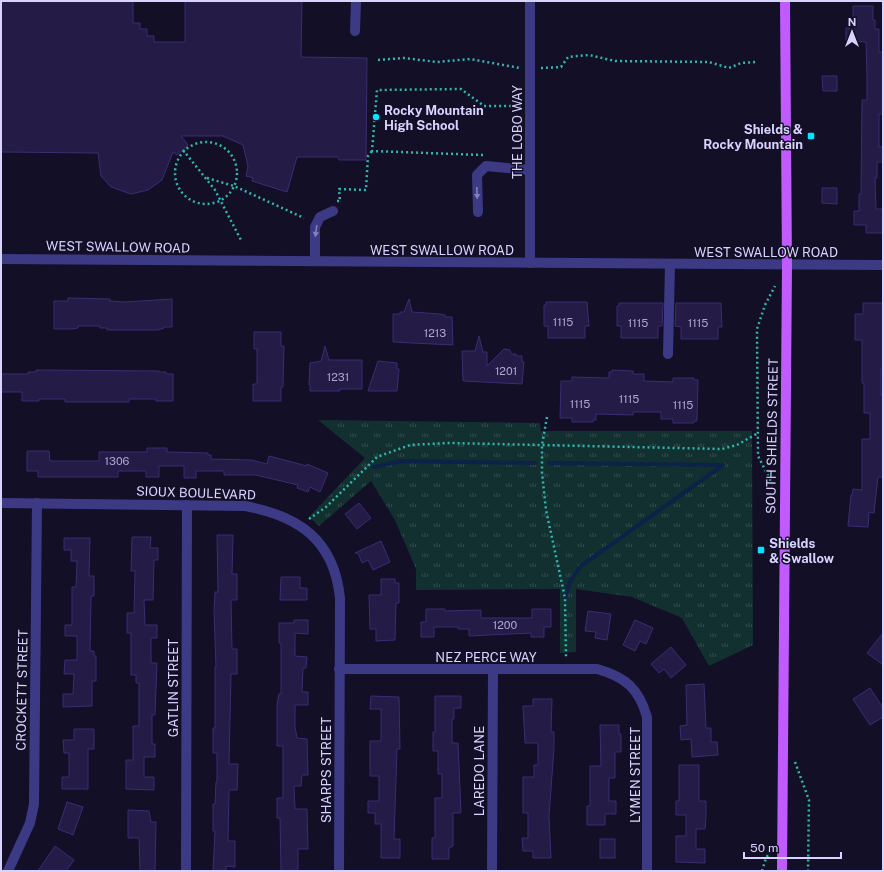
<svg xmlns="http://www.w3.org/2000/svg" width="884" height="872" viewBox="0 0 884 872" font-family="'Public Sans',sans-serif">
<defs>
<pattern id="grass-tufts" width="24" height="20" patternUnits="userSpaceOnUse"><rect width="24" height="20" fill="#12302f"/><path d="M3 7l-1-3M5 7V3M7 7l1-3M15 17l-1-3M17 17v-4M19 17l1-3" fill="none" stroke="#344d4e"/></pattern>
</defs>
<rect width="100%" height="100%" fill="#130f26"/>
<path fill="url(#grass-tufts)" d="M318,420L540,423L541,431H752L753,645L709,666L682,618L632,597L576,589V652L560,653V589L416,590V569L395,520L371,481L319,526L309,517L365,458Z"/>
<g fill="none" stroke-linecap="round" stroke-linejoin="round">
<g stroke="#0c2248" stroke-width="4">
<path d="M549,463L723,465L581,566L570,581L565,598"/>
<path d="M374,467L401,461L535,463"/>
</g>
</g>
<g fill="#241b47" stroke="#3b2d73">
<path d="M1,1H133V23H140V29H147V36H154V42H185V1H302L301,57L367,58L366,160H339L338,157H297L287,192L252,181L253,178L246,176L248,166L243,145L223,136H181L188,145L177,155L173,152L162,180L148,190L131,194L111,187L101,176L98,153L1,152Z"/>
<path d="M853,6H873V20H875V29H879V52H883V114H879V147H883V162H877V178H875L876,209H883V233H866V225H854V211H859V194H861L862,100H867V76L866,42L846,41V28H853Z"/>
<path d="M822,76H837V91H823Z"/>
<path d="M822,188H837V204L822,203Z"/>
<path d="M68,298L110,299V301L124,302L172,299V327H164V328L158,330H107V328H100V326H78V328L72,329H54V301H68Z"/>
<path d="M409,299L412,312L440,314L445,315V317H452L453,345L393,342V314H400V312H404Z"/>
<path d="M546,302H587L589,326H585V338H548V326H544V305H546Z"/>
<path d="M619,303H663L662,326H658V338H621V326H617V306H619Z"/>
<path d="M676,303H721L722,327H718V339H681V327L675,326Z"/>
<path d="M863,303H883V368H881V395H883V477H878L874,513L869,512L868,527L848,526L851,495H852L853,489L862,490V439H870V413H864V383H862V340H855V314H863Z"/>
<path d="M254,332H281V346H284L283,387H281V401H253V384H257V349H254Z"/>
<path d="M479,336L483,352H487V366L504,349L510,350L511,354H516V356H522V362H524L522,384L463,381L462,351H475Z"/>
<path d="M325,346L329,360H362V389H340V391H310V385H309L310,363L321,361Z"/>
<path d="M378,361L397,363V369H399L397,391H368Z"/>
<path d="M36,370L159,371V372H166V374H173V401H156V399H129V402H65V399H39V401H22V392H1V374H28V372H36Z"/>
<path d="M612,370L633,371V374H644V381L673,382V378H694V380H698L697,421H694V423H673V419H661V412H633V415L596,414V420H593V422H572V418H560L561,381H572V377L609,378V372H612Z"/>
<path d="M147,448H167V452L208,453V455H211V459L251,460L267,464L269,456L307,466V464L328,473L320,492L310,487L308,492L297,488L298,485L256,475H224V471H196V478H184V466H159V477H146V471H118V477H38V471H27V451H49L50,461H99V452H147Z"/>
<path d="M359,503L371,518L357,529L345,514Z"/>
<path d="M217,535H233L232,574H237V600H231L232,649H237V674H231L229,764H238L237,790H229L228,841H235V867L226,866V871H213L215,831H213V804H215L216,782H217V753H213V728H215V667H216L214,611L215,592H218Z"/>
<path d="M132,537H151L150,548H158V560H154L153,600H144L145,625H157V638H151V663H157L155,715H152V744H155V757H144V777H154V790L126,789V760H133V726H139V683H136V675H131V633H127V613H134L135,571H131Z"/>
<path d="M64,538H90L89,576H94V596H91L90,651H94V656H96V681H92V706L63,707V694H73L74,674H64L65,660H77V636H65V625H72V587H76L77,561H71V550H64Z"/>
<path d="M381,541L390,562L373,570L368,560L362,563L358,553H355Z"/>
<path d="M281,577H300V588H307V600H280Z"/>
<path d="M381,579H395V583H399V603H396L395,640L376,641V629H370L369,595H381Z"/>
<path d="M426,609H445V611L481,610V618H532V609H551V627H544V637H531V633L469,636V629H458V627H434V637H421V622H426Z"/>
<path d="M588,611L611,614L607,640L595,638L596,632L585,631Z"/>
<path d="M294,620H308V634L295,633V656L307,657L306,668H303L302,692H308V705H295V727L297,738L307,739L308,775H302L301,786H294L295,809H307L308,849H298V871H281L280,818H277V798H283V746H277V704L279,694H281V643H279V623H294Z"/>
<path d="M635,620L653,628L646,644L640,641L635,651L623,645Z"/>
<path d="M883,633V665L867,653Z"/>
<path d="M671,647L686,665L671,678L664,669L659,673L651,664Z"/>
<path d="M704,684L706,728H711V742H717L718,755L692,757L691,739L681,740L680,726L687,725L686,685Z"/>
<path d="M870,688L883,708V717L870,725L853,699Z"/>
<path d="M371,696L399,697L400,749H397L394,839H400V858H381V824H375V813H368V801H379V776H370V741H381V709H370Z"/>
<path d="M435,696H461V708H454V719H452V743H458L461,813H453V846L449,848V859H432V838H435V798H442V774H438V751H433V732H435Z"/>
<path d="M533,699H552L551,732H554V748L549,816L551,858H533V851H523L522,838H528V813H523V777H534V765H538V743H525L523,706H533Z"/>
<path d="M600,725H619V734H621V752H615V778H609V801H616V814H605V825H587V806H590V766H601Z"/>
<path d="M74,729H94V749H88V789H62V777H69V753H64L63,740H74Z"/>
<path d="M679,765H699V801H706V817L705,829H696V849H705V863L676,862V836H686V815H676V801H679Z"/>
<path d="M67,802L83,807L73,835L58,829Z"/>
<path d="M128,810L149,811L151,822H156L155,871H140L139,838H128Z"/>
<rect x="600" y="839" width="15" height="19"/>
<path d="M55,846L74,860L66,871H38Z"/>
</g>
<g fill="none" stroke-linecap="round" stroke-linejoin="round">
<g stroke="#2fb8b0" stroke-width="2.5" stroke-dasharray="2 3" stroke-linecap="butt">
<path d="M378,60L404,58L437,62L470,59L520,68"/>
<path d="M541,68L561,67L568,57L589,55L615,61L709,62L729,68L741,63L757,62"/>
<circle cx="206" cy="173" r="31"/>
<path d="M183,150L215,190L241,240"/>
<path d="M483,155L372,151L377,90L461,89L484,106H521"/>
<path d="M207,178L234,186L304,218"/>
<path d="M337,201H340L339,189L366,190L368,156L372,151"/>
<path d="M547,417L542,445V473L546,510L565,598L566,659"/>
<path d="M773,485L758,456L757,329L765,305L775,286"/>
<path d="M309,519L326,507L377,457L410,445L450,443L722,449L737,445L758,433"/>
<path d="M795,762L809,800L808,871"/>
<path d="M762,871L766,858L771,851"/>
</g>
<g stroke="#3d3a85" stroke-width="10">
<path d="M355,31L356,1"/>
<path d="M478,212L477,175L486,166L530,170"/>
<path d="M1,259L883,265"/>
<path d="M315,261V227L320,217L333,211"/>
<path d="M530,263V1"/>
<path d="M668,354L670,264"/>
<path d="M1,503L245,506C299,516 334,540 340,598L339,871"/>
<path d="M339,669H597C626,677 639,689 647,717V871"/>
<path d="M8,871L30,823L34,804L37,503"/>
<path d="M186,871L187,505"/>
<path d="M492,871L493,670"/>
</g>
<path stroke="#c25bff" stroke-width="10" d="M782,871L787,265L785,1"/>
</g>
<defs><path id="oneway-solid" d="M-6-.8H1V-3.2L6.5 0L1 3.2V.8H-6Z"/></defs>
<g fill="#837fbc">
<use href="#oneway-solid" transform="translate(477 193) rotate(88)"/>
<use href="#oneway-solid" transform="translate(316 231) rotate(98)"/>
</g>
<g fill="#00e5ff" stroke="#130f26" stroke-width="1.5">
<circle cx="376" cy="117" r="4"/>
<rect x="807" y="132" width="8" height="8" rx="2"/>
<rect x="757" y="546" width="8" height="8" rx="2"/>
</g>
<g text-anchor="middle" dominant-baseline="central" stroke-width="3" stroke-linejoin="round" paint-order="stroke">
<g font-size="11" fill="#aca6d1">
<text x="563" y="322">1115</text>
<text x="638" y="323">1115</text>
<text x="698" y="323">1115</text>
<text x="435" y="333">1213</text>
<text x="506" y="371">1201</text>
<text x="338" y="377">1231</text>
<text x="629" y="399">1115</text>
<text x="580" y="404">1115</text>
<text x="683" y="405">1115</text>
<text x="117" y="461">1306</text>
<text x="505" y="625">1200</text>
</g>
<g font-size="13" font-weight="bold" fill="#d9d4ff" stroke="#130f26" text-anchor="start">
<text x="384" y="110">Rocky Mountain<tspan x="384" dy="15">High School</tspan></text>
<text x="803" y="129" text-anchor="end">Shields &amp;<tspan x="803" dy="15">Rocky Mountain</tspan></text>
<text x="769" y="543">Shields<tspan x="769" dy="15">&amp; Swallow</tspan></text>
</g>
<g font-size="13" fill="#d9d4ff" stroke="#130f26">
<text transform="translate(517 132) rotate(-90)">THE LOBO WAY</text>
<text transform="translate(118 247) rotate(1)">WEST SWALLOW ROAD</text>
<text x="442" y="250">WEST SWALLOW ROAD</text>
<text x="766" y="252">WEST SWALLOW ROAD</text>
<text transform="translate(772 436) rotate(-89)">SOUTH SHIELDS STREET</text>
<text transform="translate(196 493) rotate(2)">SIOUX BOULEVARD</text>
<text x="486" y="657">NEZ PERCE WAY</text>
<text transform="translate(173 688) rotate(-90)">GATLIN STREET</text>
<text transform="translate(22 690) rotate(-89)">CROCKETT STREET</text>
<text transform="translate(326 770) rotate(-90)">SHARPS STREET</text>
<text transform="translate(479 771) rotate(-90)">LAREDO LANE</text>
<text transform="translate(635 775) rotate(-90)">LYMEN STREET</text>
</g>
</g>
<rect width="884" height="872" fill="none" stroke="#d9d4ff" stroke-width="4"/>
<g transform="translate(852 32)" stroke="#130f26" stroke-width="3" paint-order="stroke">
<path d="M0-3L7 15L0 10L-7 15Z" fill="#d9d4ff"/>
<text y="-6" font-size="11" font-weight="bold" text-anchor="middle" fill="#d9d4ff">N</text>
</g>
<path d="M744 852v6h97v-6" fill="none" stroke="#d9d4ff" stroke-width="2"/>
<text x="750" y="852" font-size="12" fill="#d9d4ff" stroke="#130f26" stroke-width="3" paint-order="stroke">50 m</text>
</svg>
